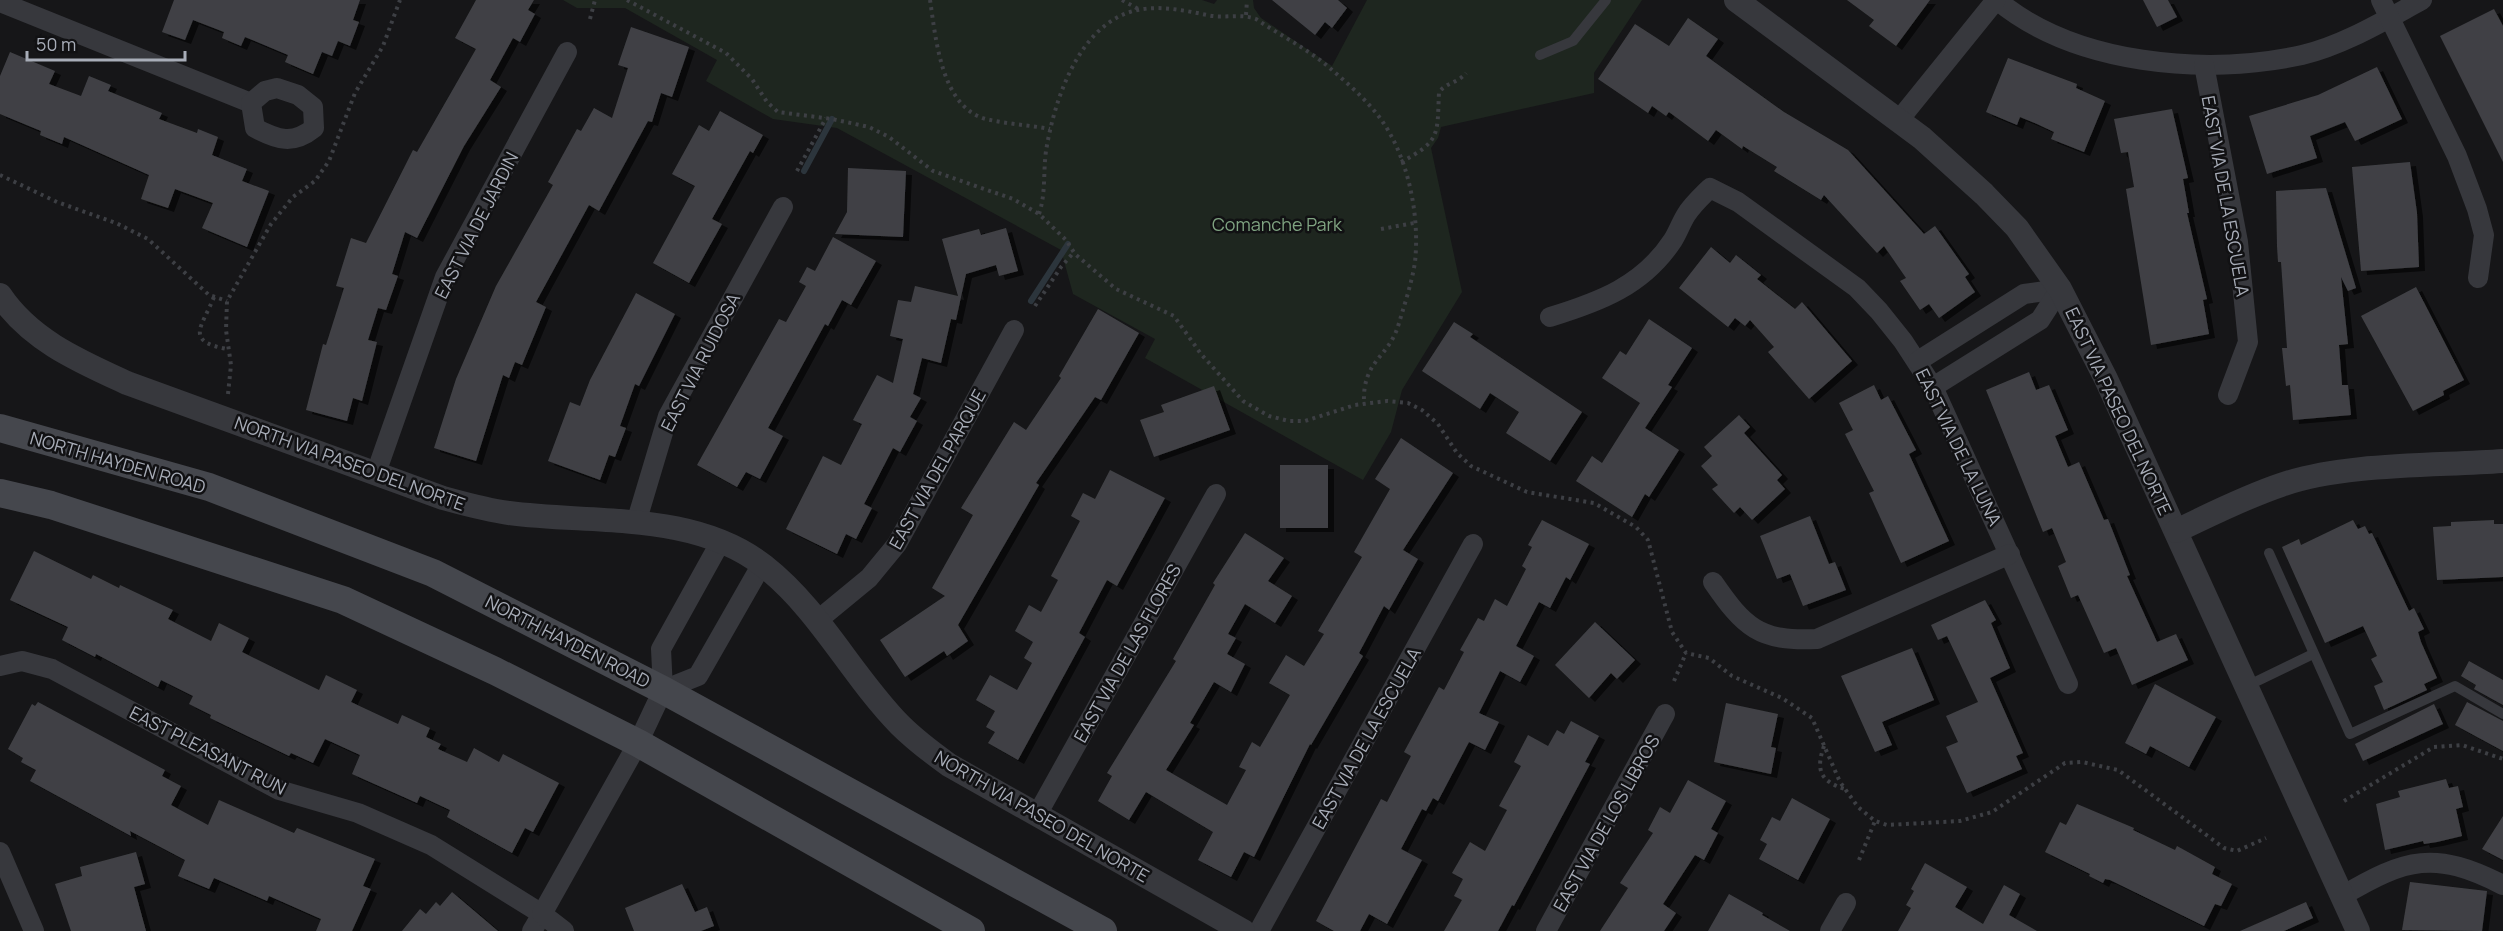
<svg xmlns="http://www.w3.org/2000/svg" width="2503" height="931" viewBox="0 0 2503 931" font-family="Manrope,sans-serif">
<defs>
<filter id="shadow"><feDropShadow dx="6" dy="4" stdDeviation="0" flood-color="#0009"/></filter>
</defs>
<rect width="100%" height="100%" fill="#161618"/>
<path fill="#1e261f" d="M563,0H1202L1214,4L1217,0H1253L1254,8L1261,18L1332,66L1367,0H1642L1594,73V93L1441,127L1438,138L1431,148L1462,292L1402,390L1391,432L1363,480L1145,358L1155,339L1073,294L1061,250L837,128L773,119L706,81L717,60L625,8H577Z"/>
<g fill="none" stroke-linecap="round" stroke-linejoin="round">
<g stroke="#2c353c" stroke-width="6">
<path d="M804,171L832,119"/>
<path d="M1031,301L1068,244"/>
</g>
</g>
<g fill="#404145" filter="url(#shadow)">
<path d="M174,0H360L353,20L359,22L350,46L338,41L332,56L322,52L313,74L285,62L288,55L245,37L241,46L222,38L224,32L193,20L185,40L162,32Z"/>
<path d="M476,0H534L528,10L535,14L520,42L513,38L490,80L501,87L464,146L417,238L405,232L392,274L398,276L386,310L378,308L368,340L377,342L362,401L353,398L347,421L306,410L323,344L326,345L344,288L336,286L351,238L366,243L413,150L417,152L476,49L455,38Z"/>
<path d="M1272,0H1338L1347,8L1332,28L1325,22L1315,35Z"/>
<path d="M1847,0H1930L1896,46L1869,26L1874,20Z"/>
<path d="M2143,0H2168L2177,17L2157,27Z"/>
<path d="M2494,9L2503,26V162L2440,36Z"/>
<path d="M1688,18L1718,39L1706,56L1784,112L1848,150L1924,234L1935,226L1969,274L1965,277L1975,292L1939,318L1929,304L1920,310L1900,281L1906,278L1884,246L1877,253L1824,195L1821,200L1774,171L1777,167L1743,146L1742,149L1716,130L1708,141L1669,112L1666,116L1652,106L1648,113L1598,79L1635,24L1669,46Z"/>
<path d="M631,27L689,47L672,97L661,93L652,122L648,121L599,211L589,205L536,302L546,307L522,365L515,362L509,378L503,375L476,461L434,448L456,379L496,286L553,185L548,182L577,129L581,131L594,108L612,118L628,68L618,65Z"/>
<path d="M10,52L55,71L49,84L81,96L89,76L111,85L108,91L162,113L159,119L197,133L198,129L218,137L212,155L247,169L242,181L269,191L247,247L202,228L213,203L175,189L168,208L141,199L149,175L64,137L62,144L40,135L41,131L0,114V76Z"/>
<path d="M2008,58L2077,84L2076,88L2105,101L2084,152L2051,139L2054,132L2037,124L2020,117L2017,125L1986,112Z"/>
<path d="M2377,67L2402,119L2355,141L2345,122L2310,136L2317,158L2267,174L2249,116L2318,95Z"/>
<path d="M2172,109L2188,178L2183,179L2189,213H2187L2207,299L2203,300L2209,334L2151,345L2126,189L2134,187L2128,152L2121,153L2114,119Z"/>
<path d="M720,111L763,135L753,153L750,151L712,219L722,224L689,283L653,263L695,186L672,174L699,125L709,131Z"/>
<path d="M2410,162L2417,213L2419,267L2361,271L2352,167Z"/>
<path d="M848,168L906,171L903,237L835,234L847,212Z"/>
<path d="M2326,188L2356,288L2348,291L2341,277L2348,344L2339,345L2342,385H2348L2351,415L2293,420L2290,385L2286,386L2282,348H2287L2281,262H2278L2277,246L2276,191Z"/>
<path d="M1006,228L1018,271L999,276L996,265L966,274L956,320L951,319L941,363L922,358L913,394L921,398L910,417L917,421L900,452L893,448L875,483L864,504L872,508L856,539L846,534L837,554L786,529L823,456L841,465L862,424L853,420L877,375L893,383L903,339L890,336L898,300L911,302L915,286L958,296L942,239L979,229L981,235Z"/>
<path d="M833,237L876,261L851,305L842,300L828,326L825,324L768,428L783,436L760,479L746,472L737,487L697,465L779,319L786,322L806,286L799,282L807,267L815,271Z"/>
<path d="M1711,247L1730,263L1736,255L1761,275L1757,279L1795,309L1802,302L1852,361L1809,399L1768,352L1774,347L1750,320L1745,326L1735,318L1728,327L1679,288Z"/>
<path d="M2416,287L2464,380L2443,391L2444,395L2413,411L2361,316Z"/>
<path d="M636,293L675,314L639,386L635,384L620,426L626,428L615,457L609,455L600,480L548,461L570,402L580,406L590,380Z"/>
<path d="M1098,309L1139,333L1101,400L1095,397L1036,483L1039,485L958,625L968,641L947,656L944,651L905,677L880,640L945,596L932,588L973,515L961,508L1014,422L1026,430L1061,378L1059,376Z"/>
<path d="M1649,319L1692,348L1668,385L1672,387L1645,428L1679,450L1649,497L1645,494L1632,517L1576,481L1592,456L1602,463L1640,403L1602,378L1620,351L1626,355Z"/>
<path d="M1454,322L1473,334L1470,337L1582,412L1550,461L1506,433L1519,412L1490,393L1480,409L1422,371Z"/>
<path d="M2029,372L2036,390L2049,385L2068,430L2055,436L2068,467L2079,462L2104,520L2108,519L2130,575L2127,576L2157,642L2176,634L2188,660L2132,685L2116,648L2104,653L2078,595L2071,598L2058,566L2066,562L2052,528L2043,532L1986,390Z"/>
<path d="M1874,385L1881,400L1888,396L1916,450L1909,454L1949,541L1901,563L1869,493L1874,491L1845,434L1853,430L1839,403Z"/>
<path d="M1214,386L1230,430L1154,457L1140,420L1164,412L1161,405Z"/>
<path d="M1739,415L1750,427L1744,433L1782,475L1777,480L1785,489L1752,520L1740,507L1734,513L1712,489L1718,485L1701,466L1712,456L1704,447Z"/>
<path d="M1401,438L1453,473L1403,550L1418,559L1389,610L1384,606L1359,653L1363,656L1311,745L1310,744L1254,857L1244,852L1231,877L1198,860L1213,832L1146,792L1129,820L1098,801L1112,776L1107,773L1176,661L1173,659L1215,585L1213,583L1245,533L1284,558L1268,581L1292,596L1275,623L1245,604L1228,634L1236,638L1227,654L1245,664L1231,692L1214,682L1190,723L1194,725L1166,770L1227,805L1246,770L1239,767L1252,742L1260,747L1290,695L1269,683L1286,655L1304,666L1324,634L1318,631L1362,557L1354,552L1390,489L1375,479Z"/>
<rect x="1280" y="465" width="48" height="63"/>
<path d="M1110,470L1165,498L1117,586L1107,580L1079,633L1085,637L1018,760L988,743L995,732L986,727L995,711L976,700L990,675L1017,690L1032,663L1024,658L1033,642L1015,631L1029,605L1041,612L1058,580L1051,576L1080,521L1071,516L1083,493L1095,499Z"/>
<path d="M1810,516L1829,564L1835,562L1846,590L1803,606L1790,574L1777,579L1760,536Z"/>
<path d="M1542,520L1589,544L1570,580L1566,577L1550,608L1539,602L1516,646L1534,656L1520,682L1500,671L1479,713L1499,722L1485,750L1469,742L1438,801L1433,798L1426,811L1422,809L1401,849L1422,860L1387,924L1369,914L1360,931H1334L1316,921L1381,799L1387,802L1411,756L1404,752L1439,687L1444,690L1464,652L1460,650L1478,618L1484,621L1495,599L1507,606L1526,569L1522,566L1532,547L1528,545Z"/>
<path d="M2353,520L2358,529L2365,526L2369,534L2372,533L2409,611L2414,608L2424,629L2418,632L2421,642L2437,678L2424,684L2427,690L2384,710L2374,686L2383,682L2371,659L2377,656L2363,626L2325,643L2282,547L2299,539L2301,545Z"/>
<path d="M2494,520V524H2503V577L2437,580L2433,527L2451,526V522Z"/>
<path d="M34,551L91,579L93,575L119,588L120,585L173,610L168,619L211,641L219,623L249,638L242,652L319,690L326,675L357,690L351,702L398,724L402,715L430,728L426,737L441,744L438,749L467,762L474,748L499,762L503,754L559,783L533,832L525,828L512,853L447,817L450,810L420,796L417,803L352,774L360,755L325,739L313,763L291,753L289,756L210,718L211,715L189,704L193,696L161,680L158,687L96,654L95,657L62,640L68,627L10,600Z"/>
<path d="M1985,600L1996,620L1991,623L2010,668L1990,678L2023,753L2016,756L2022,769L1967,793L1946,747L1958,742L1946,716L1978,702L1947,636L1938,640L1931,625Z"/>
<path d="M1595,622L1635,660L1617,679L1611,673L1589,698L1555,665Z"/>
<path d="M1912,648L1934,700L1882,722L1892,745L1875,752L1841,676Z"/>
<path d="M2469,661L2503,680V705L2474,689L2476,685L2461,676Z"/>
<path d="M2155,684L2216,717L2189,767L2150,746L2146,754L2125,743Z"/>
<path d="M38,702L165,770L162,776L181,786L171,805L208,825L219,800L294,833L297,828L375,859L363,886L371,889L352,931H316L321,919L269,896L267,901L214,878L209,889L178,876L185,860L130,831L131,836L30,781L36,770L21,762L23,758L8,749L32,704L35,706Z"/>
<path d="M2467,702L2503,721V751L2455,725Z"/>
<path d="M1726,703L1778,714L1771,747L1776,748L1771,774L1714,762Z"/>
<path d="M2434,704L2443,724L2363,761L2355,744Z"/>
<path d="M1571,721L1599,736L1585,762L1590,764L1514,906L1512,905L1498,931H1444L1462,900L1454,896L1463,879L1452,873L1470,842L1485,851L1507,810L1499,806L1521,766L1514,762L1528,735L1548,746L1557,730L1564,734Z"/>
<path d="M2446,779L2449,788L2458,786L2463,807L2456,809L2462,836L2437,842L2424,844L2423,841L2385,850L2376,804L2400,797L2398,791Z"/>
<path d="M1688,780L1726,801L1711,829L1718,833L1704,860L1695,855L1663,904L1676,913L1664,931H1600L1628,888L1620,883L1653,833L1648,830L1660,807L1670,813Z"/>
<path d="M1792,798L1830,819L1798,880L1759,859L1767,844L1760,840L1772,817L1780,821Z"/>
<path d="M2077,804L2134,828L2133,830L2175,850L2177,846L2215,867L2212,874L2232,884L2221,906L2215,904L2204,926L2110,880L2105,879L2103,883L2089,876L2090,874L2045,852L2060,822L2066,825Z"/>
<path d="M2503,816V860L2482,849Z"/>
<path d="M136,852L145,884L134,887L146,931H71L55,884L82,876L80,867Z"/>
<path d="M1925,863L1967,887L1955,907L1983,924L2004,885L2020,894L2009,915L2037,931H1898L1911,908L1906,905L1914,891L1911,889Z"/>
<path d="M2410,882L2487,891L2482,931L2402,930Z"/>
<path d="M682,884L695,912L707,907L714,926L701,931H634L625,908Z"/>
<path d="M452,892L498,931H402L420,909L426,914L436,902L440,906Z"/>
<path d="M1729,894L1763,913L1762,915L1790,931H1708Z"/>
<path d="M2306,902L2313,918L2284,931H2240Z"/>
</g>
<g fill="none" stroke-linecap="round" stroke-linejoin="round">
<g stroke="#3d3f44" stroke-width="4" stroke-dasharray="3 4.5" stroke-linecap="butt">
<path d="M627,0L726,53L752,79L767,102L778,112L832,119L869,127L889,137L933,171L1013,199L1039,214L1066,240L1075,254L1116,289L1174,316L1201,354L1243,401L1269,416L1289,421H1305L1355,405L1387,401L1408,403L1422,410L1438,424L1457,453L1471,466L1527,492L1594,503L1636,527L1648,540L1672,632L1686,653L1709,658L1732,676L1782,698L1812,718L1840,782L1858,807L1875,821L1887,825L1960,821L1992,812L2065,763L2082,762L2118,770L2224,848L2237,851L2266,838"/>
<path d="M930,0C936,39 941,107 986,119C1006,124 1029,125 1050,129"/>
<path d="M1122,0L1140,10"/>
<path d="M1246,15L1247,0"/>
<path d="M590,19L595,0"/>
<path d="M1401,162C1441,141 1437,135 1439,92C1447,82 1458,83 1466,73"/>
<path d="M797,171L826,118"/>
<path d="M0,175L57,202L116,223L148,239L209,295L227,301"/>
<path d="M1039,214C1046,193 1043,173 1046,151C1054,102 1077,29 1130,12C1155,4 1182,10 1207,15C1224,19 1240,13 1256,19C1278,34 1304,47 1325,64C1344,80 1365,98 1380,118C1408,156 1420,215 1415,262C1412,282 1405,303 1399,323C1389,359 1362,359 1364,404"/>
<path d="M1381,229L1414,223"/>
<path d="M214,297C202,327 184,341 227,349"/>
<path d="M1035,306L1061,267L1074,252"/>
<path d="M228,394L231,365L226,330L227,301L271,224L293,197L315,181L329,161L355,93L383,46L400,0"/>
<path d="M1674,681L1686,653"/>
<path d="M1824,746C1816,769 1819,781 1845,789"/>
<path d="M2344,801L2434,747L2462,745L2503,759"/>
<path d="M1859,860L1875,821"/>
</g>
<g stroke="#37383d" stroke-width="10">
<path d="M1540,55L1573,41L1606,0"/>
<path d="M2269,553L2350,734L2455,686L2503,714"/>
<path d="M2247,686L2313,654"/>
</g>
<g stroke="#37383d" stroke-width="20">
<path d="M1997,0C2075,65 2205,76 2302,55C2344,45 2385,20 2422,0"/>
<path d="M2381,0L2457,156L2477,209L2484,235L2478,278"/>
<path d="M0,2L251,103"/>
<path d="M2204,65L2238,242L2248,342L2228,395"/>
<path d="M277,88L298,95L313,107L314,128C293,145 278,140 255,128L251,103L265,91Z"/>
<path d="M1899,120L1996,0"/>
<path d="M1550,317C1599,302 1643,286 1673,240C1678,232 1681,223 1686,215C1692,205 1702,196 1710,188L1738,202L1857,288L1879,311L1903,341L1933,387L2068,684"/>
<path d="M1918,361L2024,294L2060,289"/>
<path d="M1933,387L2040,320L2060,289"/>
<path d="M376,473L445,277L567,52"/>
<path d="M636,523L668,416L783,207"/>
<path d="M1713,582C1744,627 1759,642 1817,639L2010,554"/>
<path d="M818,620L869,578L897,544L1014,330"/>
<path d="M0,666L22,661L52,669L279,790L358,813L431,845L542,914L532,931"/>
<path d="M663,690L698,676L762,564"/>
<path d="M1038,813L1216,494"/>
<path d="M0,852L34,931"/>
<path d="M2342,896C2406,858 2435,850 2503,885"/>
<path d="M564,931L542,914L638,743L663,690L661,649L721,541"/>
<path d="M1259,931L1473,544"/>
<path d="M1546,931L1665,714"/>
<path d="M1830,931L1846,903"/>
</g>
<g stroke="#37383d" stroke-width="24">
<path d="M1736,0L1922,138L1984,194L2017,228L2060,289L2106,379L2358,931"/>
<path d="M0,295C30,340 79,361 127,383L443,498C465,504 486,510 509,513C592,524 694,511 764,566C820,610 851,675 900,725C915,740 931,752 949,765L1243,931"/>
<path d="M2176,531C2210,515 2245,497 2281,485C2343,463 2436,466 2503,461"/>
</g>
<g stroke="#45474d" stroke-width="28">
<path d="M0,428L209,487L433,573L663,690L1103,931"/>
<path d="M0,493L51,505L343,600L495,671L638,743L971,931"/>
</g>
</g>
<g text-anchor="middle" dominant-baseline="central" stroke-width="5" stroke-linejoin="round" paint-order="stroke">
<g font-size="18" fill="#a8adb8" stroke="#111113">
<text transform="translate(2226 196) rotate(80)">EAST VIA DE LA ESCUELA</text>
<text transform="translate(476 225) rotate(-63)">EAST VIA DE JARDIN</text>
<text transform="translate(700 362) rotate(-63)">EAST VIA RUIDOSA</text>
<text transform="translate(2119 411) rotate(65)">EAST VIA PASEO DEL NORTE</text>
<text transform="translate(1959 447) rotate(64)">EAST VIA DE LA LUNA</text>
<text transform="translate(118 462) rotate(16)">NORTH HAYDEN ROAD</text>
<text transform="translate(350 463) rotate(20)">NORTH VIA PASEO DEL NORTE</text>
<text transform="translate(937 469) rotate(-61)">EAST VIA DEL PARQUE</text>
<text transform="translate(568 641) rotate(27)">NORTH HAYDEN ROAD</text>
<text transform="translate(1127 653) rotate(-61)">EAST VIA DE LAS FLORES</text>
<text transform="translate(1366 738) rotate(-61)">EAST VIA DE LA ESCUELA</text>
<text transform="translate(208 750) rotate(27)">EAST PLEASANT RUN</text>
<text transform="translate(1042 816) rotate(30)">NORTH VIA PASEO DEL NORTE</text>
<text transform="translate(1606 823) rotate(-61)">EAST VIA DE LOS LIBROS</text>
</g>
<g font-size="18" fill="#7fa381" stroke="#111113">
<text x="1277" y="224">Comanche Park</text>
</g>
</g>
<path d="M27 51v9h158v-9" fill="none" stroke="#a8adb8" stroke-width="3"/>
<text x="36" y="51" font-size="18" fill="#a8adb8" stroke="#111113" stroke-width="4.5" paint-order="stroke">50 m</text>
</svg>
